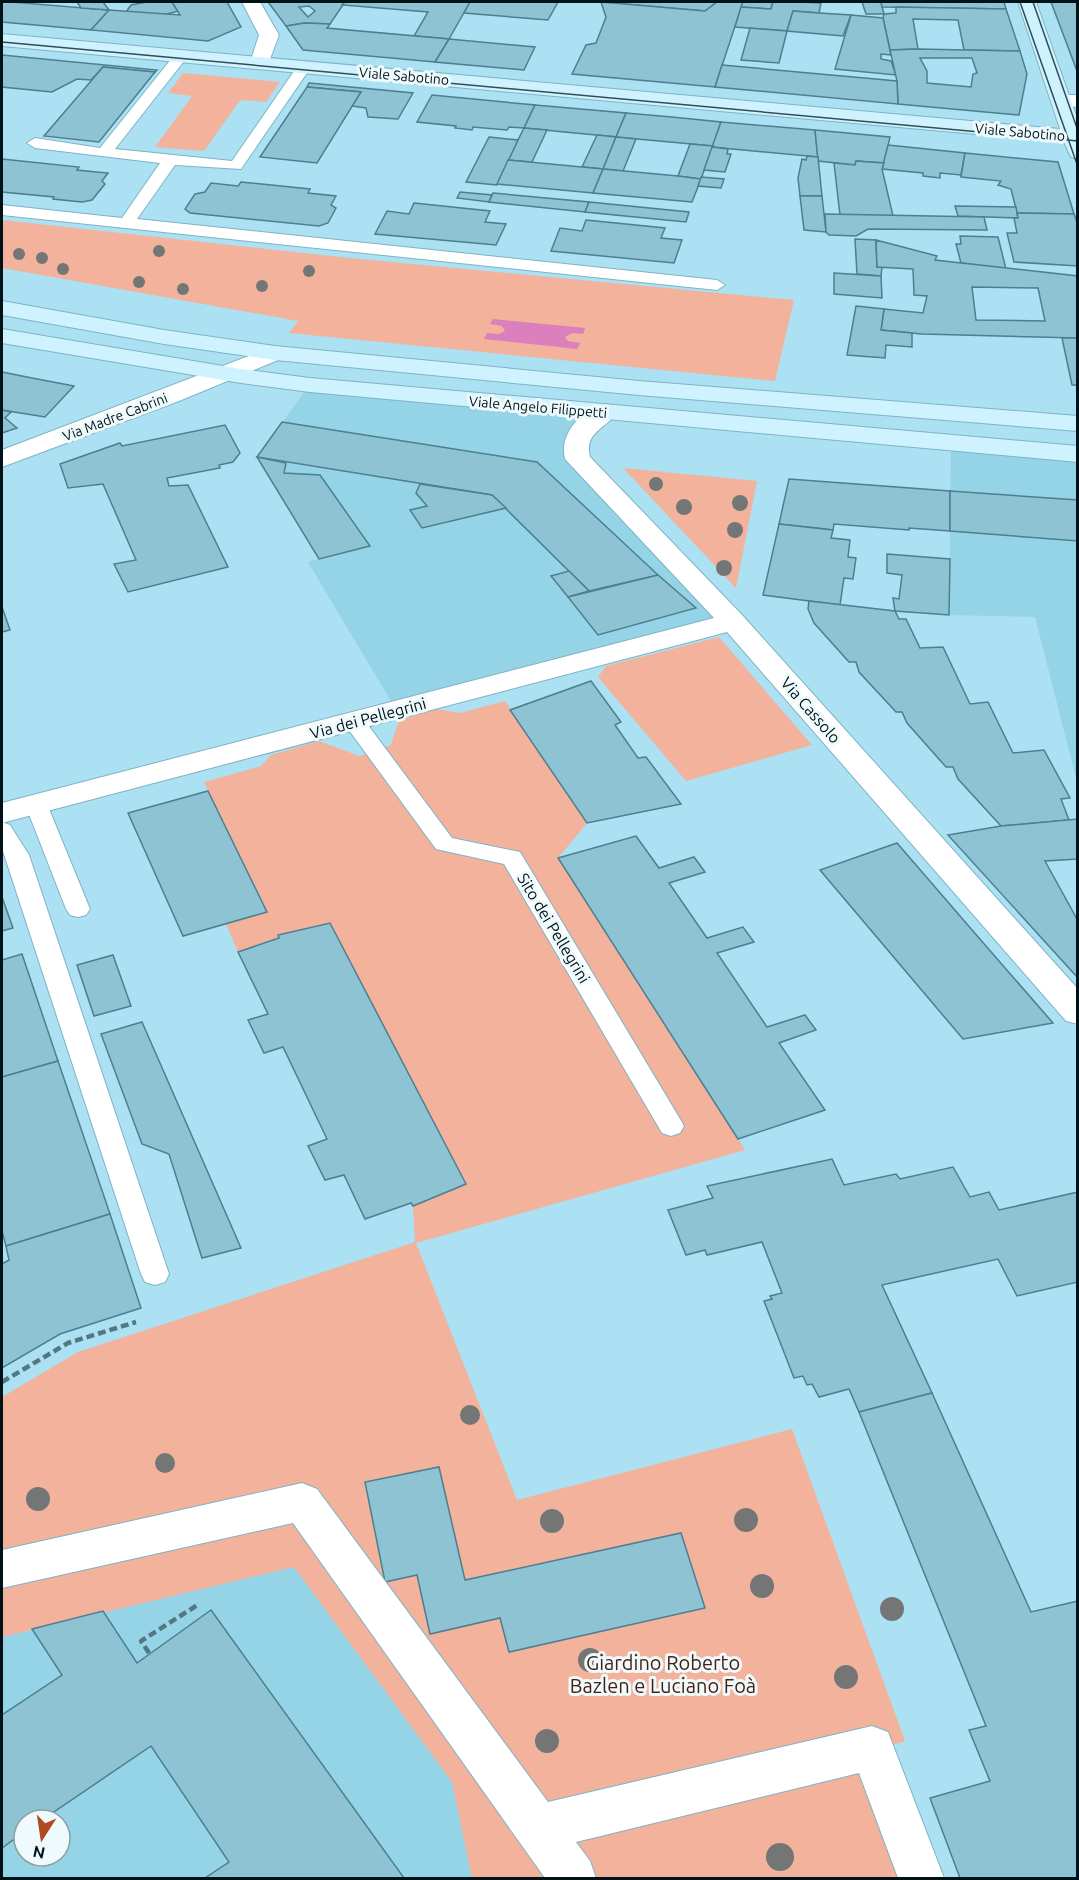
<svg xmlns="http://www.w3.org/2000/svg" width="1079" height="1880" viewBox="0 0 1079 1880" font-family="Ubuntu,sans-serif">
<rect width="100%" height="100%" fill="#abe1f2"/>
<g fill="#95d3e6" fill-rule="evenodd">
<path d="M308,387L598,414L571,449L727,620L395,708L308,562L319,559L257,457Z"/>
<path d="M951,445L1077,457V782L1035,617L949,615Z"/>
<path d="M294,1567L452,1782L472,1878H2V1637ZM24,1820H60V1856H24Z"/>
</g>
<g fill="#f2b29c">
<path d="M183,73L280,82L266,102L240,100L204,151L155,147L192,96L168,93Z"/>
<path d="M2,220L349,258L794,300L775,381L289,333L298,321L2,268Z"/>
<path d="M623,468L757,481L736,588Z"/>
<path d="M719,637L812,745L686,781L598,677L606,666Z"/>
<path d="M505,701L587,823L558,858L745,1150L416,1243L517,1500L792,1429L905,1741L889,1746L939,1878H472L452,1782L294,1567L2,1637V1397L78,1352L415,1242L413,1206L466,1184L330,923L278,935L279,938L238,952L226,924L267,911L204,782L261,766L271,755L319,741L359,756L391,745L399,720L436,709L460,713Z"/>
</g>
<path fill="#db7fbd" d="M493,319L585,328L583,334L572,333L565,337L568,341L580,343L577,349L484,339L487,333L499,334L505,331L502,326L490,324Z"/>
<g fill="#8ec3d4" stroke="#4c7f8f" stroke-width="1.5" fill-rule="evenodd">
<path d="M2,2H11L109,10L91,30L2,22Z"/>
<path d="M77,2H103L109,10L81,8Z"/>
<path d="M147,2H172L178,11L164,15L126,12L131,5Z"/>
<path d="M172,2H227L241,27L208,41L91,30L109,10L180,15Z"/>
<path d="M268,2H345L330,24L305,23L286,26ZM309,6L315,11L308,17L299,7Z"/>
<path d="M345,2H470L449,39L414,36L428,12L342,5Z"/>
<path d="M470,2H558L548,20L464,13Z"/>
<path d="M601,2H717L705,11Z"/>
<path d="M601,2L705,11L717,2H743L715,87L572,74L586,45L596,43L606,17Z"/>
<path d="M743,2H773L771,9L741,7Z"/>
<path d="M773,2H801L821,3L819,13L793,11L787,31L735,27L741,7L771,9Z"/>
<path d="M862,2H881L884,14H866Z"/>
<path d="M881,2H1004L1006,9L882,7Z"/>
<path d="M1051,2H1078V71H1077Z"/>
<path d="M896,7L1006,9L1020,51L964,50L958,20L913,19L918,49L890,50L883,18L884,14L896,13Z"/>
<path d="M793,11L819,13L851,15L843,36L787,31Z"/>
<path d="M851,15L883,18L891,55L881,54V59L891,61L896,75L835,69Z"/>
<path d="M305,23L330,24L327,28L449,39L435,62L303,50L286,26Z"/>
<path d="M750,28L787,31L779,63L741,60Z"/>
<path d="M449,39L535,47L524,70L435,62Z"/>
<path d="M918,49L1020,51L1027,74L1019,115L898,104L897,81L890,50ZM920,58H972L977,73L973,74L971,87L927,83V71Z"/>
<path d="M2,55L157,70L155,72L103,67L91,80L77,79L52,92L2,87Z"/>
<path d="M722,65L897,81L898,104L715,87Z"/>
<path d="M103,67L155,72L99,142L44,136Z"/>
<path d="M309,83L413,93L398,119L368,117L366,108L352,106L361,92L307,87Z"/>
<path d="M307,87L361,92L317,163L260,157Z"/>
<path d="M432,95L535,105L524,128L509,127L507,130L473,127L472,130L455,128L456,126L417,122Z"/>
<path d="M535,105L626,113L616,137L524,128Z"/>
<path d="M626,113L672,117L721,122L713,146L616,137Z"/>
<path d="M721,122L815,130L818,157L712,147Z"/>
<path d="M524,128L547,130L532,162L508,160Z"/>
<path d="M815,130L890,137L884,163L856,161L855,165L818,161Z"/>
<path d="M597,135L616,137L603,169L582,167Z"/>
<path d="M489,137L518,140L497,185L466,182Z"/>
<path d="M616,137L636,139L623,171L603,169Z"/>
<path d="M690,144L713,146L701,179L678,176Z"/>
<path d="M888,145L965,153L961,175L940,173V178L923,176V173L882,169Z"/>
<path d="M712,147L728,149L727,154H731L725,172L704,170Z"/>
<path d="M965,153L1058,162L1074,214L1017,213L1011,189L998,185L1001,181L961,177Z"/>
<path d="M807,156L818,157L822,196H800L798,178L802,159L806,160Z"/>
<path d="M2,159L79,167L77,170L108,173L102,181L105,184L92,200L82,202L53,199L54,197L2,192Z"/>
<path d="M508,160L582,167L603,169L593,193L497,184Z"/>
<path d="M856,161L884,163L882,169L893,216L840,215L834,163L855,165Z"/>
<path d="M603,169L678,176L701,179L692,202L593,193Z"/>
<path d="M701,177L724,179L721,188L698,186Z"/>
<path d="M241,182L310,189L308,193L336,196L331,205L336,208L328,223L319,226L190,213L185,209L195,194L205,192L211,183L238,186Z"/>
<path d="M460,192L492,195L489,202L457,198Z"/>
<path d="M493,193L589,202L585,212L489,202Z"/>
<path d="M800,196H822L826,232L804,230Z"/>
<path d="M589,202L689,212L686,222L585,212Z"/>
<path d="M414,203L490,211L485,222L506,224L496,245L375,234L387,211L409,214Z"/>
<path d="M955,206L1016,207L1018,218L958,216Z"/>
<path d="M1017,213L1074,214L1078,225V266L1014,262L1007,233H1017L1014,218H1018Z"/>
<path d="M825,214L984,217L987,230L868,229L856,236L829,235L826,232Z"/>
<path d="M586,220L665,228L661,238L682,240L674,263L551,251L560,228L582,231Z"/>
<path d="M960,236L998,237L1006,269L961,263L956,244H961Z"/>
<path d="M855,239L876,240L877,267H882L881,276L857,274Z"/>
<path d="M876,240L937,256L935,260L1078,276V338L922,334L881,330L884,309L923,313L927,296L914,295L913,269L877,267ZM972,287L1038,288L1045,321L976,320Z"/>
<path d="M834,273L881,276L882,298L834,294Z"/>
<path d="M856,306L884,309L881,330L912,333V347L886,345L885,358L847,355Z"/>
<path d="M1062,338H1078V392L1077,385H1072Z"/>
<path d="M2,372L32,378L74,386L45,417L2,410Z"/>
<path d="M2,410L11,412L5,418L17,428L2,433Z"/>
<path d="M282,422L537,462L658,575L589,591L492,495L257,457Z"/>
<path d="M225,425L240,453L233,462L219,465L220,468L167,478L169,486L188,485L228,567L128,592L114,564L136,560L103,484L68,488L60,464L120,443L122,446Z"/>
<path d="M257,457L286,463L284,473L320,475L370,546L319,559Z"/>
<path d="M789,479L950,491V531L909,528V530L834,524L833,530L779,524Z"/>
<path d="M420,484L492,495L506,508L422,528L410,510L427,506L416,493Z"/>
<path d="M950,491L1078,500V541L950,531Z"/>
<path d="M779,524L833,530L831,538L850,540L848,557L856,558L853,579L844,578L840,605L763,595Z"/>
<path d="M887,554L950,559L949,615L895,611L893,598L899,599L902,575L887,573Z"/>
<path d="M569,571L589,591L568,597L551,576Z"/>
<path d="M658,575L696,608L598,635L568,597Z"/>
<path d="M809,601L895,611L899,619H906L920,648L943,647L970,704L988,702L1013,753L1044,750L1070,798L1061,799L1069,820L1001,826L958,779L953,767H946L907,723L902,712H896L859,672L856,662H849L814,623L808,609Z"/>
<path d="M2,607L10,630L2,632Z"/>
<path d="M591,681L621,722L615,725L638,758L646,757L681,804L587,823L510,710Z"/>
<path d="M208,791L267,912L183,936L128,813Z"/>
<path d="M1078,819V859L1045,861L1078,921V978L948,835L1001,826Z"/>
<path d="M636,836L659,868L694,857L705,872L669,883L707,938L743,927L754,942L717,953L767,1027L805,1015L816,1030L779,1043L825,1110L738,1139L558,858Z"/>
<path d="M897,843L979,938L1053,1023L963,1039L820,870Z"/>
<path d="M2,897L13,928L2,931Z"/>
<path d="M330,923L466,1184L413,1206L411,1203L365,1219L344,1175L325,1180L308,1146L327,1139L283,1047L264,1053L248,1020L268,1014L238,952L279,938L278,935Z"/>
<path d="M22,954L58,1061L2,1077V960Z"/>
<path d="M113,955L131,1006L94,1016L77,965Z"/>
<path d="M142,1022L241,1248L202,1258L169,1154L142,1144L101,1034Z"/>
<path d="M58,1061L110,1214L6,1246L2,1231V1077Z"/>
<path d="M832,1159L844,1185L896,1174L900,1179L953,1167L970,1197L989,1192L999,1210L1078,1192V1282L1017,1296L998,1259L882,1285L932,1393L859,1412L849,1389L819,1397L812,1384L807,1385L803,1376L794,1378L764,1301L772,1299L770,1296L782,1293L762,1242L707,1255L705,1250L686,1255L668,1210L713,1198L707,1186Z"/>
<path d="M110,1214L141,1308L60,1334L2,1368V1264L9,1260L6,1246Z"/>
<path d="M932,1393L1031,1612L1078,1601V1878H960L930,1798L990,1781L969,1730L986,1726L859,1412Z"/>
<path d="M439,1467L465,1580L681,1533L705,1608L509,1652L500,1618L430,1634L417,1575L385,1582L365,1482Z"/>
<path d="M211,1610L404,1878H205L229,1862L151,1746L42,1820H24V1832L2,1848V1715L62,1675L32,1629L103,1611L137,1663Z"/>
</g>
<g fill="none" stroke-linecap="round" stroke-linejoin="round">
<defs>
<g id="lane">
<path d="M181,52L188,56L115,149L232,161L299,64H309L311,67L241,169L175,165L137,219L717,280L725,285L717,290L2,215V205L122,218L160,163L35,148L27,143L35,138L100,148L176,53Z"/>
<path d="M354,715L362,717L452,838L520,852L680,1119L684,1126L680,1133L671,1136L662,1133L504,864L436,849L343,722L346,717Z"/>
<path d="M36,797L44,799L47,804L90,909L86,915L78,917L70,915L66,909L25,804L28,799Z"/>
<path d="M2,822L10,825L29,855L169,1274L165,1282L155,1285L145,1282L141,1274L2,848Z"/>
</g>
<g id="street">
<path d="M242,2H260L279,35L267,67H253L250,63L259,35Z"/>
<path d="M1061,95H1078V107L1054,105L1051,101L1054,97Z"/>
<path d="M275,346L283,348L287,353L283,358L179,401L2,467V450Z"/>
<path d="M604,406L613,408L616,413C605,430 584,432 590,457L743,616L1078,989V1024L1066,1021L727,632L2,823V803L714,618L565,459C559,434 580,411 604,406Z"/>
<path d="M302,1483L317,1489L548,1802L872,1726L888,1732L944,1878H898L859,1773L576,1842L590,1861L596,1878H545L293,1523L2,1588V1550Z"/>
</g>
<g id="secondary">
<path d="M1018,2H1036L1078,121V159L1071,157L1064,142L2,46V34L1060,129Z"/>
<path d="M2,301L164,330L275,346L639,381L1078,416V431L639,395L275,360L164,344L2,315Z"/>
<path d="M2,329L241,369L310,378L1078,446V462L310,392L241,383L2,343Z"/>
</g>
</defs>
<use href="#lane" stroke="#7eb3c4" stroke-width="2"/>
<use href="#street" stroke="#7eb3c4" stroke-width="2"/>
<use href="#secondary" stroke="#7eb3c4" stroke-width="2"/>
<g stroke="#547782" stroke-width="4.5" stroke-dasharray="8 4" stroke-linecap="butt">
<path d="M2,1382L68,1343L136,1322"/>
<path d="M149,1653L141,1641L199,1604"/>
</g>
<use href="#lane" fill="#fff" fill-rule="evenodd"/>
<use href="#street" fill="#fff" fill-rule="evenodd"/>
<use href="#secondary" fill="#cff3fe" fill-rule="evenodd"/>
<g stroke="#314d56" stroke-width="1.5">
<path d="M1020,2L1078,167"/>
<path d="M1033,2L1078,131"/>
<path d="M2,42L1078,141"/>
</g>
</g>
<g fill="#747676">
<circle cx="159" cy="251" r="6"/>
<circle cx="19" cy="254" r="6"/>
<circle cx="42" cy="258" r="6"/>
<circle cx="63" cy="269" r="6"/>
<circle cx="309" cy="271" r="6"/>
<circle cx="139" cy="282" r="6"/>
<circle cx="262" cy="286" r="6"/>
<circle cx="183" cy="289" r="6"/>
<circle cx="656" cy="484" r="7"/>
<circle cx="740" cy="503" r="8"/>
<circle cx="684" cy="507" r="8"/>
<circle cx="735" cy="530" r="8"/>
<circle cx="724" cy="568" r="8"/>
<circle cx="470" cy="1415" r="10"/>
<circle cx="165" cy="1463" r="10"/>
<circle cx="38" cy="1499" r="12"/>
<circle cx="746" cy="1520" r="12"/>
<circle cx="552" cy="1521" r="12"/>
<circle cx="762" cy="1586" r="12"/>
<circle cx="892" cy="1609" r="12"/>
<circle cx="590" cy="1660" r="12"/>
<circle cx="846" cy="1677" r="12"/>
<circle cx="547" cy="1741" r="12"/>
<circle cx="780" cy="1857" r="14"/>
</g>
<g text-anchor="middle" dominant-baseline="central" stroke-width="6" stroke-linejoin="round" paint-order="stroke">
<g font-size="14" fill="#001117" stroke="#effafd">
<text transform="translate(404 76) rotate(5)">Viale Sabotino</text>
<text transform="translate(1020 132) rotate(5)">Viale Sabotino</text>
<text transform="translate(538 407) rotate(5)">Viale Angelo Filippetti</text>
<text transform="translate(115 417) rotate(-21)">Via Madre Cabrini</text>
</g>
<g font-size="16" fill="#001117" stroke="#effafd">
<text transform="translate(811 710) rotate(49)">Via Cassolo</text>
<text transform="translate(368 718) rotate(-15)">Via dei Pellegrini</text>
<text transform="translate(554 928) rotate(59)">Sito dei Pellegrini</text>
</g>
<g font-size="20" fill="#471f10" stroke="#effafd">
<text x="663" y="1662">Giardino Roberto<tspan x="663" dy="23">Bazlen e Luciano Foà</tspan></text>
</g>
</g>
<rect width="1079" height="1880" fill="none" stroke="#001117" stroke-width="6"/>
<g transform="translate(42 1838) rotate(192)"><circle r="28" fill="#effafd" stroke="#8f9da1" stroke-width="1.5"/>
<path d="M0-4.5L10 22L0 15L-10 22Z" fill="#b14a22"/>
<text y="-9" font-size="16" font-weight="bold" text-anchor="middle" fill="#001117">N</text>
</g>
</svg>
